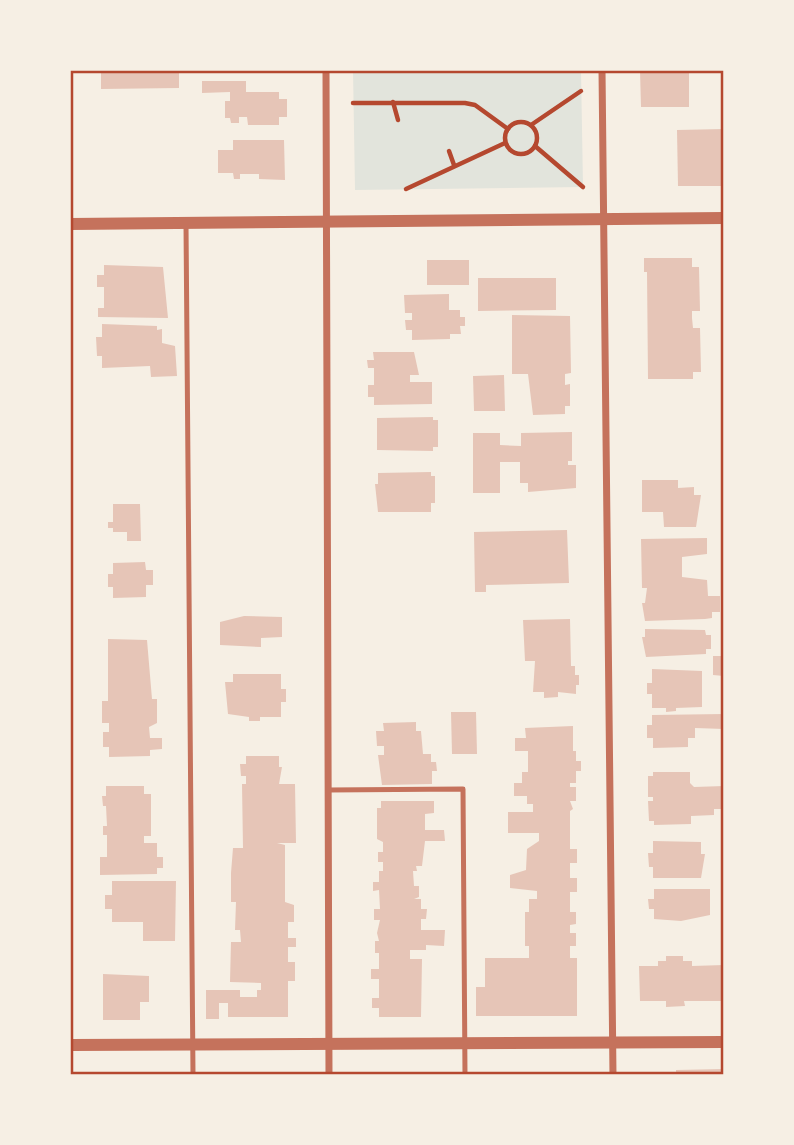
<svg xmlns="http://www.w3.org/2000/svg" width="794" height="1145" viewBox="0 0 794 1145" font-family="'Roboto Condensed',sans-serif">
<rect width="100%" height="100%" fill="#f6efe4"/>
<path fill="#e2e4dc" d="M353,70H581L583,187L355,190Z"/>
<g fill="#e6c5b7">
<path d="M101,70H179V88L101,89Z"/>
<path d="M640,70H689V107H641Z"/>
<path d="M202,81H246V92H279V99H287V117H279V125H248L247,117H239V123H231L230,118H225V101H230V92L202,93Z"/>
<path d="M724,129V186H678L677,130Z"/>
<path d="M233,140H284L285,180L259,179V174H240V179H234L233,173H218V150H233Z"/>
<path d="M644,258H692V267H699L700,311H692V318L693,328H700L701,372H693V379H648L647,272H644Z"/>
<rect x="427" y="260" width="42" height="25"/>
<path d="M104,265L163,267L168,318L98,317V308H104V287H97V275H104Z"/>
<path d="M478,278H556V310L478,311Z"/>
<path d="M449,294V310H460V317H465V326H460L461,334H450V339L412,340V330H406L405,320H412V313H405L404,295Z"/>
<path d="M512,315L570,316L571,373L565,374V385L570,384V406H565V414L533,415L528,374H512Z"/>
<path d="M102,324L157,326V330L162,329V343L175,346L177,376L151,377L150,366L102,368V356H97L96,337H102Z"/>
<path d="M373,352H414L419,375H410V382H432V404L374,405V397H368V385H374V368H368L367,360H374Z"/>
<path d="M504,375L505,411H474L473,376Z"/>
<path d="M433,417V420H438V447H433V451L377,450V418Z"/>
<path d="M572,432V461H568V465H576V488L528,492V483H520V462H500V493H473V433H500V445L521,446V433Z"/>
<path d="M431,472V476H435V503H431V512H378L375,484H378V473Z"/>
<path d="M642,480H678V488L694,487V495H701L696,527H664L663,512H642Z"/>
<path d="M113,504H140L141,541H127V532H113V528H108V522H113Z"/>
<path d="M567,530L569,583L486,585V592H475L474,532Z"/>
<path d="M707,538V554L682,557V577L707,580L708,596H720V612H712V618L705,619L645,621L642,603H645L647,588H642L641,539Z"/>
<path d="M145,562L146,570H153V585H146V597L113,598V587H108V574H113V563Z"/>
<path d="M244,616L282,617V637L261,638V647L220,645V622Z"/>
<path d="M570,619L571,666H575V675H579V685H576V694L558,692V697L544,698V692H533L535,661H525L523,620Z"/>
<path d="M645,629L705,630L706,635H711V649H706V654L646,657L642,637H645Z"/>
<path d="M108,639L147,640L152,699H157V723L149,727L150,738H162V749L150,750V756L109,757V747H103V732H109V723H102V701H108Z"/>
<path d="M713,656H724V676L713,675Z"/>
<path d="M652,669L702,671V707L676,708V711L666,712V708H652V694H647V683H652Z"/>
<path d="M233,674H281V689H286V702H281V717H260V721H249V717L228,714L225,682H233Z"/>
<path d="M451,712H476L477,754H452Z"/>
<path d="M724,714V729L695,728V738H688V747L653,748V738H647V725H652V715Z"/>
<path d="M416,722V731H421L423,754H431V762H436L437,771H432V784L382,785L378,755H384V746H377L376,731H384L383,723Z"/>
<path d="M573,726V751H576V761H581V771H576V783H570V787H576V801H570L573,809L570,811V849H577V863H570V878H577V892H570V912H576V924L570,925V933H576V946H570V958H577V1016H476V987H485V958H529V946H525V912H529V899H537V891L510,888V875L526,870L527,849L539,841V833H508V812H533V804H527V796H514V783H522V772H528V751H515V738H526L525,728Z"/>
<path d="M246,756H279V767H282L279,784H295L296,843H277L285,845V902L294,905V922H288V938H296V947H288V962H295V981H288V1017H228V1003H219V1019H206V990H240V997H257V990H261V983L230,982L231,942H241L240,930H235L236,902H231V873L233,848H243L242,784H246V776H241L240,764H246Z"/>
<path d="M653,772H690V783L694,787L724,786V809H714V815L691,816V824L654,825V821H649L648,801H653V797H648V776H653Z"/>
<path d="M106,786H144V794H151V836H144V843H157V857H163V868H157V874L100,875V857H107V835H103V826H107L106,806H103L102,796H106Z"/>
<path d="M381,801H434V813L425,814V830H444L445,841H425L422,866H416L417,871H413L414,886H419V897L414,899H421V909H427L426,919H421V930H445L444,946L426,945V950H410V959H422L421,1017H379V1008H372V998H379V979H371V969H379V953H375V941H379L377,933L380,920H374V909H380L379,890L373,891V882H379V871H383V862H378V852H383V842L377,839V808H381Z"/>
<path d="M653,841L701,842V854H705L701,878H653V867H649L648,853H653Z"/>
<path d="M112,881H176L175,941H143V922H112V909H105V895H112Z"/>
<path d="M654,889H710V915L681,921L654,919V909H649L648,899H654Z"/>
<path d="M666,956H683V961H692V966L724,965V1001H684L685,1006L666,1007V1001H640L639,966H658V961H666Z"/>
<path d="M103,974L149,976V1002H140V1020H103Z"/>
<path d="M724,1069V1075H676V1070Z"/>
</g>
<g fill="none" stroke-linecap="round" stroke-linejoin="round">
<g stroke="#b5482f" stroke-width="4.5">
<path d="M393,102L398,120"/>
<path d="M353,103H465L475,105L508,129"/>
<circle cx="521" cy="138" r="16"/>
<path d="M531,125L581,91"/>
<path d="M535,146L583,187"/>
<path d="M449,151L454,165"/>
<path d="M406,189L505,143"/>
</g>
<g stroke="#c5725c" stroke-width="5">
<path d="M186,224L193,1075"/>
<path d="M328,790L463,789L465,1075"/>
</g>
<g stroke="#c5725c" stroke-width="7">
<path d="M326,70L329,1075"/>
<path d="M602,70L613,1075"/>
</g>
<g stroke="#c5725c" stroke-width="12">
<path d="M70,224L724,218"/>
<path d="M70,1045L724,1042"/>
</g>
</g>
<rect width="794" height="1145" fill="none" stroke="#f6efe4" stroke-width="144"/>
<rect x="72" y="72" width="650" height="1001" fill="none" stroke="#b5482f" stroke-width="2.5"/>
</svg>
